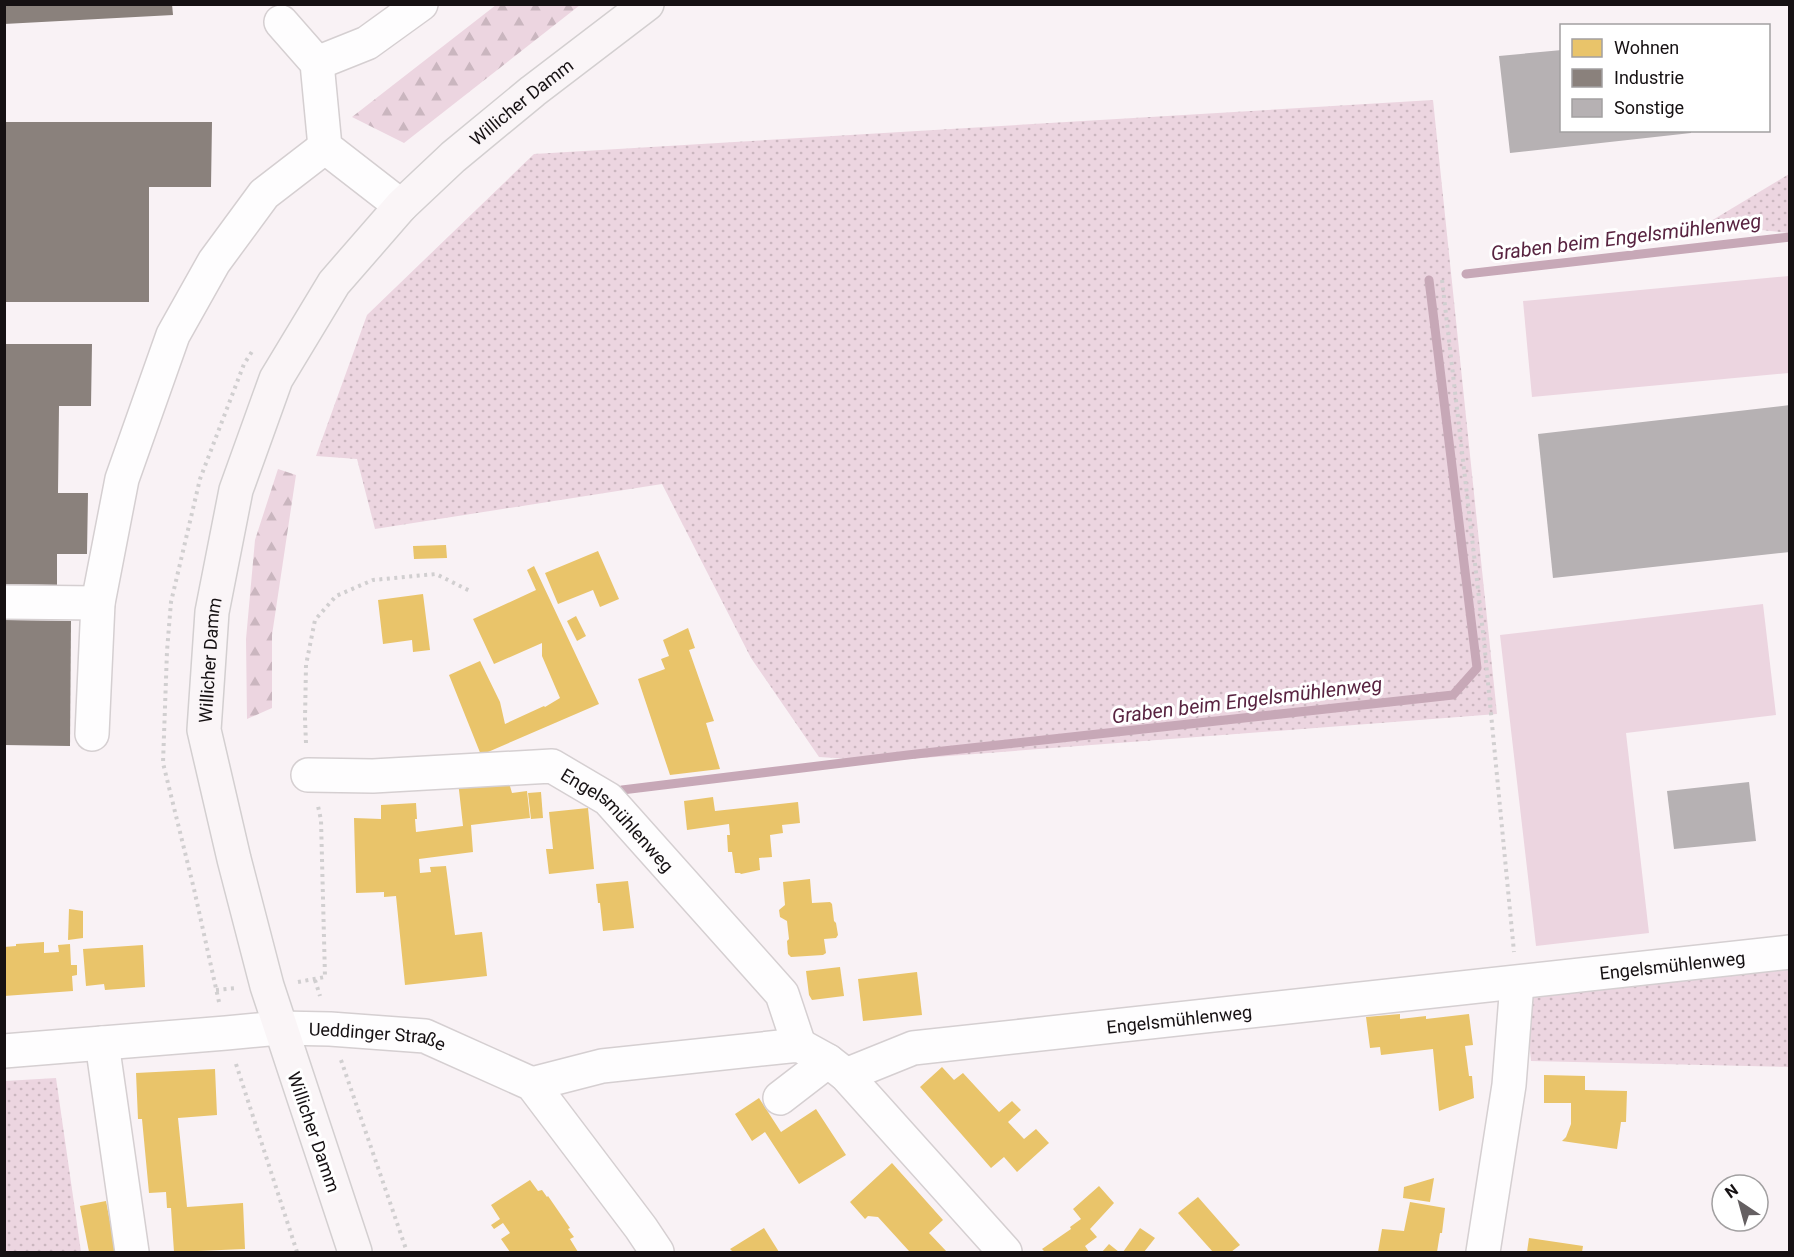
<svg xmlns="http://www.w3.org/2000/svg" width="1794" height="1257" viewBox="0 0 1794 1257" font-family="Roboto,sans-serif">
<defs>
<pattern id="grass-dots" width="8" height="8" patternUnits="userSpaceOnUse" patternTransform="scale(1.5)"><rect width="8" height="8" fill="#ecd5e0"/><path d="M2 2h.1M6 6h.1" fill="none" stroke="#cab6bf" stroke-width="1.8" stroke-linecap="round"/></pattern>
<pattern id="forest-firs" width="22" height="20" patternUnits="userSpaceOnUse" patternTransform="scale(1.5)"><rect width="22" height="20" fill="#ecd5e0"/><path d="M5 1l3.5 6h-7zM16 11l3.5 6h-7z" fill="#cab6bf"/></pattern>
</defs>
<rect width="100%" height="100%" fill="#f9f2f5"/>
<g fill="url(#grass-dots)">
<path d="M1433,100L1497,714L883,761L819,757L751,658L662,484L375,529L357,459L316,456L367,315L534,154Z"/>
<path d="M1789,174V233L1706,224Z"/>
<path d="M1789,943V1067L1531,1061L1522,968Z"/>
<path d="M56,1078L81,1252H5V1081Z"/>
</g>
<g fill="url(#forest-firs)">
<path d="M496,5H580L404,143L352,117Z"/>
<path d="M278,469L296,475L272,635V708L247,719L246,639L255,540Z"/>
</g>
<g fill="#ecd5e0">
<path d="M1789,276V373L1532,397L1523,301Z"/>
<path d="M1763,604L1776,715L1626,733L1649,933L1536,946L1500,635Z"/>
</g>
<g fill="#e9c46a">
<path d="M446,545L447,558L414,559L413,546Z"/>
<path d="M598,551L619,599L600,607L593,590L558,604L545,573Z"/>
<path d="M534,566L599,704L481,755L449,675L480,661L500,702L505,724L544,706L545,707L560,698L542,656V643L494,664L473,619L536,590L527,570Z"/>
<path d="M423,594L430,650L413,652L412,640L383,644L378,600Z"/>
<path d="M576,616L586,636L577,641L567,621Z"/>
<path d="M688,628L695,648L689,650L714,721L706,723L720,769L670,775L638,679L665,669L661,659L669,656L663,640Z"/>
<path d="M507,776L512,793L527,791L530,818L471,825L473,852L419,859L420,873L431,872L430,867L446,866L455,935L482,932L487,976L405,985L396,896L384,897V892L356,893L354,818L381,819V805L416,803L417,819H415L416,832L463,826L458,781Z"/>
<path d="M541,792L543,818L531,819L528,793Z"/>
<path d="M713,797L715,811L798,802L800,823L782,825L783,833L770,835L772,857L759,858L760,870L741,874L740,873H735L732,852H728L727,835H730L729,824L687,830L684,801Z"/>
<path d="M588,808L594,869L549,874L546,849H553L549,812Z"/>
<path d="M810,879L812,903L830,902L832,904L834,921L836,923L838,935L836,938L824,939L826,953L823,955L791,957L788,954L787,941L789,939L787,921L780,917L779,910L785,905L783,882Z"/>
<path d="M628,881L634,928L603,931L600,903H598L596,884Z"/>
<path d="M69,909L83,911V938L68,940Z"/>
<path d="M44,942V953L59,952L58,945L70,944L71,965H77V975L72,976L73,991L4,996V947L16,946V944Z"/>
<path d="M143,945L145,987L105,990L104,984L86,986L83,949Z"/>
<path d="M840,967L844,996L812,1000L809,995L806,971Z"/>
<path d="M917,972L922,1015L863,1021L858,979Z"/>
<path d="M1400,1014V1019L1426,1016V1019L1469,1014L1473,1045L1465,1046L1469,1076H1472L1474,1098L1439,1111L1433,1049L1381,1055L1380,1047L1370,1048L1366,1017Z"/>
<path d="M942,1067L954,1080L963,1073L999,1112L1012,1101L1021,1110L1008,1122L1024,1139L1036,1129L1049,1143L1017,1172L1004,1157L991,1168L920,1087Z"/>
<path d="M215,1069L217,1115L178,1118L187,1207L243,1203L245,1249L174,1252L171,1208H167L166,1192L149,1193L142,1119H138L136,1073Z"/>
<path d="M1544,1075L1585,1076V1090L1627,1091L1626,1122H1621L1617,1149L1562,1141L1566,1137L1571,1124V1103H1544Z"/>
<path d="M759,1098L781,1132L816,1109L846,1155L799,1184L765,1132L752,1141L735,1114Z"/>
<path d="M892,1163L943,1220L929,1233L947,1252H907L909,1251L878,1217L868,1216L865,1219L850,1202Z"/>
<path d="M1434,1178L1430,1202L1403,1198L1404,1187Z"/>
<path d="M530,1180L538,1191L542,1190L547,1197L548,1196L570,1228L568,1229L574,1237L570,1239L578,1252H510L501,1239L510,1233L503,1223L494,1229L491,1225L500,1219L491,1205Z"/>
<path d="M1099,1186L1114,1203L1090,1229L1097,1237L1085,1246L1089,1252H1045L1042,1249L1071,1229L1070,1227L1081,1219L1073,1209Z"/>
<path d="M1198,1197L1240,1245L1231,1252H1213L1178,1213Z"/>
<path d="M106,1201L116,1252H89L80,1206Z"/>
<path d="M1410,1202L1445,1208L1442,1233H1440L1437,1252H1378L1382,1229L1404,1231Z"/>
<path d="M764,1228L779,1252H733L730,1249Z"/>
<path d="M1140,1228L1155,1238L1144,1252H1123Z"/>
<path d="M1529,1238L1583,1246L1582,1252H1527Z"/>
<path d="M1109,1244L1119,1252H1102Z"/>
</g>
<g fill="#8a817c">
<path d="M4,4H172L173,15L4,24Z"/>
<path d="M4,122H212L211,187H149V302H4Z"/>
<path d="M4,344H92L91,406H59L58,493H88L87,554H57V585L4,584Z"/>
<path d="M4,620L71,621L70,746L4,745Z"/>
</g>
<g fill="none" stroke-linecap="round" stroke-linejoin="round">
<g stroke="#c7a8b7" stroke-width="9">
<path d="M1466,274L1790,237"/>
<path d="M622,790L916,754L1453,695L1477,668L1429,280"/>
</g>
</g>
<g fill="#b6b1b3">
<path d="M1562,50V130H1691V133L1510,153L1499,56Z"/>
<path d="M1790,405V552L1553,578L1538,434Z"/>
<path d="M1749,782L1756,841L1674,849L1667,791Z"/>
</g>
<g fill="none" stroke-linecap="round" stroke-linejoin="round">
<defs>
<g id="minor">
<path d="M281,22L317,63L325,147L401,206"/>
<path d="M317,63L367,43L421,4"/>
<path d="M4,602L98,603"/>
<path d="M92,734L98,603L122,479L173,335L214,262L264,194L325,147"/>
<path id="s1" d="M308,775L373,776L552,766L608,799L782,994L799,1045"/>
<path d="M102,1043L132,1252"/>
<path id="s2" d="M4,1051L226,1033L279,1028L330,1029L425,1036L532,1084L641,1228L657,1252"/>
<path id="s3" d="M846,1075L913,1048L1790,952"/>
<path d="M532,1084L602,1066L799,1045L828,1061L846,1075L1005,1252"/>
<path d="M780,1098L828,1061"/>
<path d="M1483,1252L1509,1085L1517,983"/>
</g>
<g id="major">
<path id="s4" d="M355,1252L267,986L234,859L204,730L212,612L236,490L276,379L334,283L401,206L453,157L533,91L647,4"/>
</g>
</defs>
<use href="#minor" stroke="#d5cfd1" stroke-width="36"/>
<use href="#major" stroke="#d3cfd0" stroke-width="36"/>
<g stroke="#d1cfd0" stroke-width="4" stroke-dasharray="3 4.5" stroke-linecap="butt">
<path d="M1442,280L1484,641L1514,952"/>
<path d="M306,743L305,719L306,665L315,620L336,596L373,580L436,574L472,592"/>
<path d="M315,980L320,996"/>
<path d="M298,982L325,977L321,820L318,806"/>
<path d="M216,990L237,988"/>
<path d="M219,1002L194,889L163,763L167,651L171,602L200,479L244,364L253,350"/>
<path d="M341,1060L407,1252"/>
<path d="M236,1064L297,1252"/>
</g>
<use href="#minor" stroke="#fefdfe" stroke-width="33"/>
<use href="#major" stroke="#faf5f7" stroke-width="33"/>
</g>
<g text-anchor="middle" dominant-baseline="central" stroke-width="6" stroke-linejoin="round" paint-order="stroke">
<g font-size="18" fill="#161113" stroke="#fff">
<text stroke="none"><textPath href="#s4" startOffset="1278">Willicher Damm</textPath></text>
<text stroke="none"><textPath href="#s4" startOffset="614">Willicher Damm</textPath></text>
<text stroke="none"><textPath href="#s1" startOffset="330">Engelsmühlenweg</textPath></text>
<text stroke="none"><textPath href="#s3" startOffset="836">Engelsmühlenweg</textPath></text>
<text stroke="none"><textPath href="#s3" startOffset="340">Engelsmühlenweg</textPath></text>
<text stroke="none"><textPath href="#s2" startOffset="375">Ueddinger Straße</textPath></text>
<text transform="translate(314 1132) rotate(71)">Willicher Damm</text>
</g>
<g font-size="20" font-style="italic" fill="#582340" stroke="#fff">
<text transform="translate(1626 237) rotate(-7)">Graben beim Engelsmühlenweg</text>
<text transform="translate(1247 700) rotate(-7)">Graben beim Engelsmühlenweg</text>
</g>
</g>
<rect width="1794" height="1257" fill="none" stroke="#161113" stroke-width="12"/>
<rect x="1560" y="24" width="210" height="108" fill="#ffffff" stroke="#a2a0a1" stroke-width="1.5"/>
<rect x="1572" y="39" width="30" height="18" fill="#e9c46a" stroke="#a2a0a1" stroke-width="1.5"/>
<text x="1614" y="54" font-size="18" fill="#161113">Wohnen</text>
<rect x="1572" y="69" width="30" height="18" fill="#8a817c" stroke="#a2a0a1" stroke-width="1.5"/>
<text x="1614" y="84" font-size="18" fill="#161113">Industrie</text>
<rect x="1572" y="99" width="30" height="18" fill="#b6b1b3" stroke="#a2a0a1" stroke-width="1.5"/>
<text x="1614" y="114" font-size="18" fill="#161113">Sonstige</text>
<g transform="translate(1740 1203) rotate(324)"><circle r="28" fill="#ffffff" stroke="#a2a0a1" stroke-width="1.5"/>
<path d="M0-4.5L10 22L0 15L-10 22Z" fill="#656062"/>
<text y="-9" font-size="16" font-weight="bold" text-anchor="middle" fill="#161113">N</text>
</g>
</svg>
